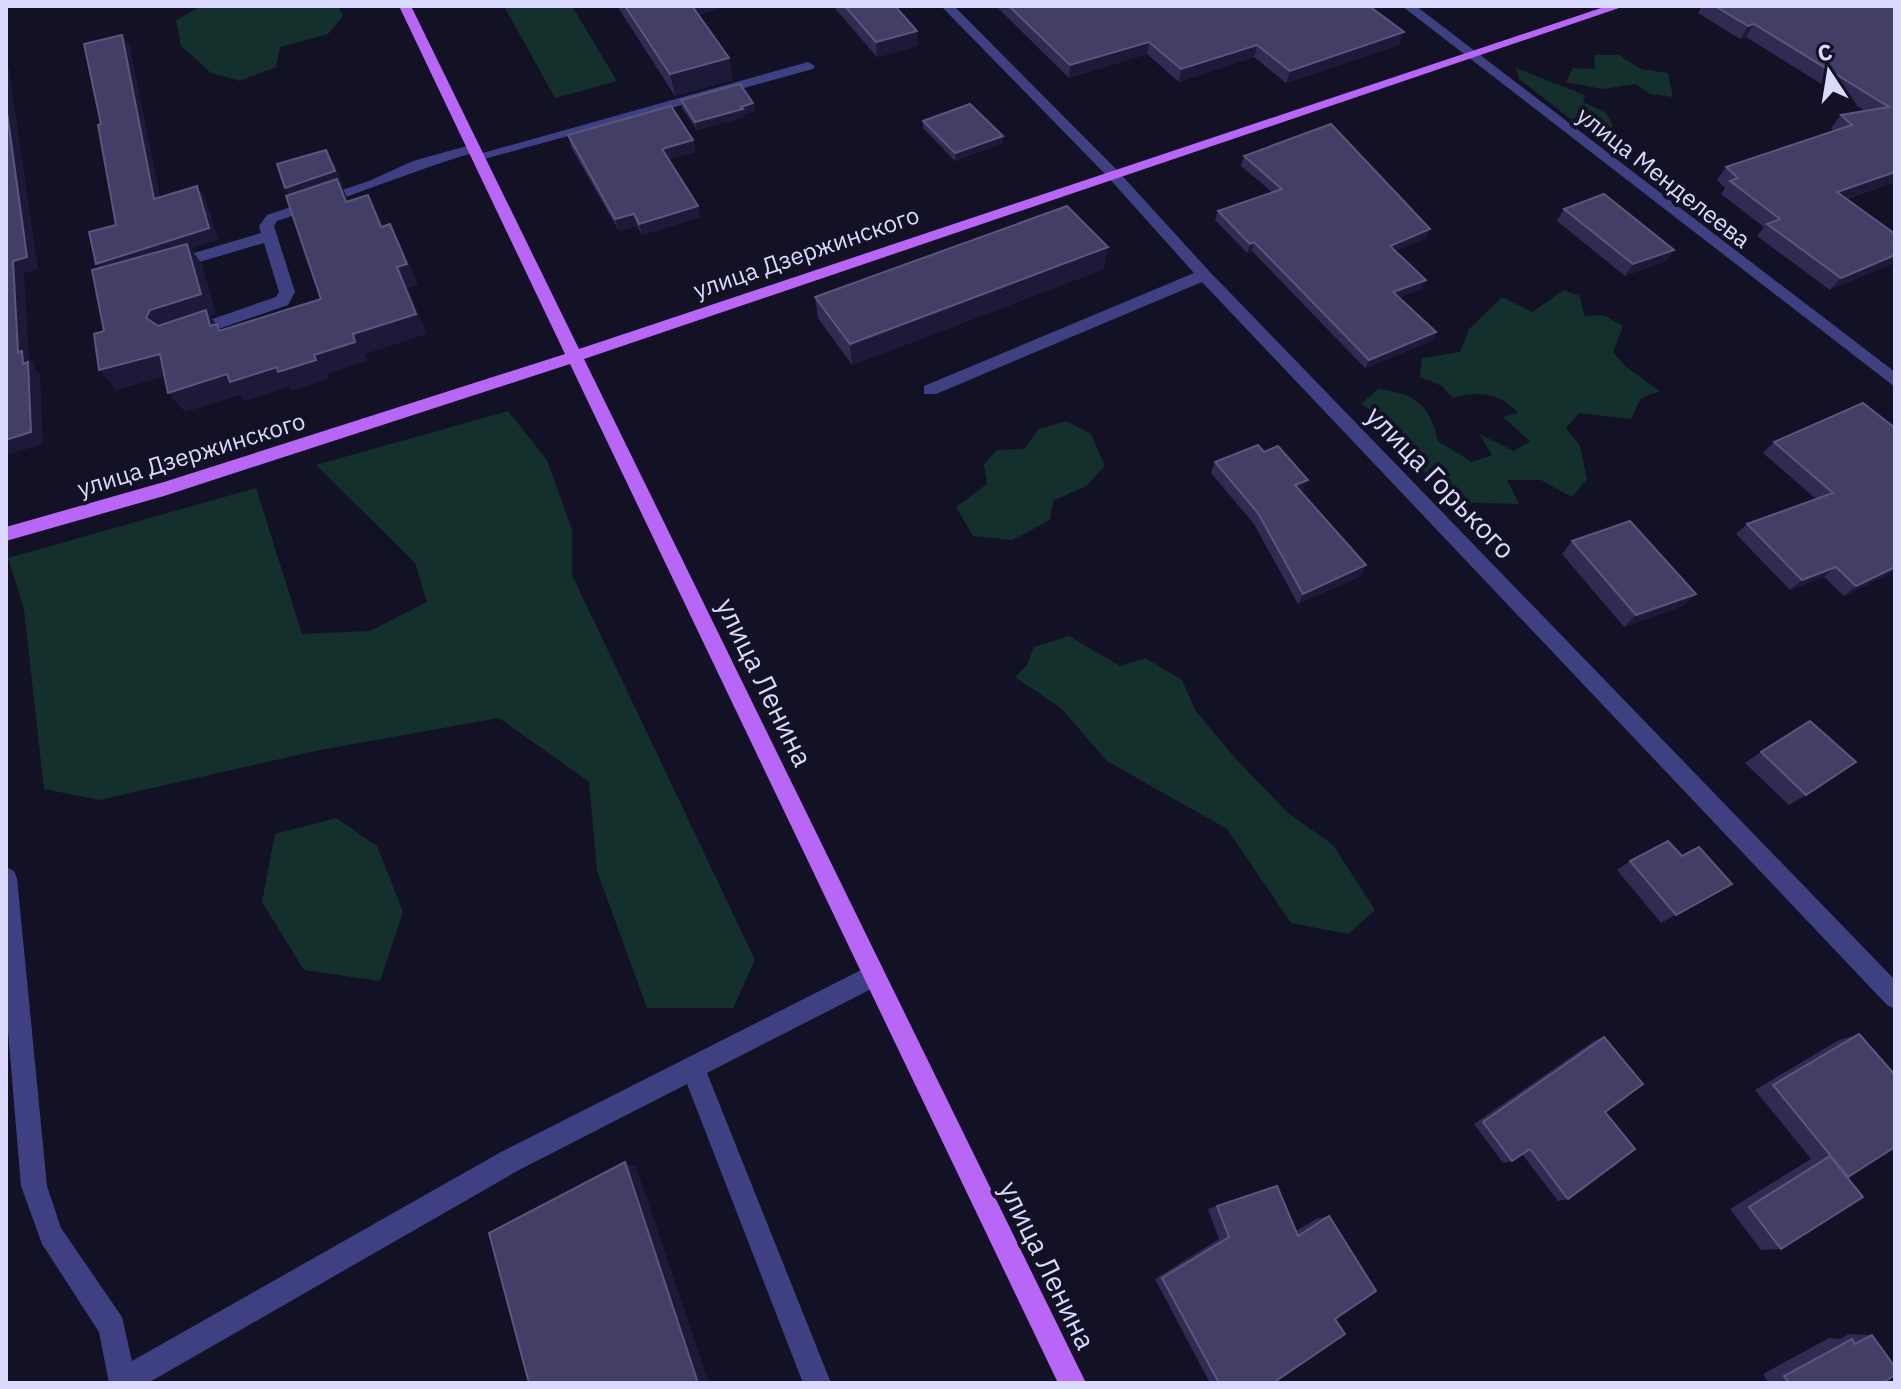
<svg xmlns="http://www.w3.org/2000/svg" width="1901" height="1389" viewBox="0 0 1901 1389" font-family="'IBM Plex Sans',sans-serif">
<rect width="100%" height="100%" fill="#131126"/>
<g fill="#14302d">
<path d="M201,6H338L343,16L328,34L280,47L276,67L240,81L211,73L181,46L176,20Z"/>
<path d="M504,6H572L617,81L555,98Z"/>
<path d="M1594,55H1619L1641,69L1668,73L1673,97L1650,94L1636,84L1602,89L1566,82L1573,68L1595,69Z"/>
<path d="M1516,68L1585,95L1583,102L1606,113L1613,126L1601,132L1581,127L1519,79Z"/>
<path d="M1564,290L1580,296L1584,316L1603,315L1623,326L1613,352L1625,366L1660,391L1641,398L1631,419L1579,413L1566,428L1580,446L1587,479L1572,497L1541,480H1507L1519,504L1454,502L1397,444L1399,427L1361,404L1378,389C1415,394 1429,403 1438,441L1472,462L1492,455L1479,434L1514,451L1530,441L1503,417L1518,413C1501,393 1477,390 1453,398L1442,386L1420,377L1422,358L1460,352L1469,329L1502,297L1532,312Z"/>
<path d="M508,411L547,460L572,530V575L755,960L733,1008H647L597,871L589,782L499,718L320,750L99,800L44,789L24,609L8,558L256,488L302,634L370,631L427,602L415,563L316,465Z"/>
<path d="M1066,421L1091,434L1105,466L1086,486L1053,501L1050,520L1012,540L973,536L956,507L987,484L984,464L997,450L1024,449L1039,429Z"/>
<path d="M1069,636L1120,666L1145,658L1182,680L1195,710L1235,758L1288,813L1333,845L1375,910L1348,934L1291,923L1227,829L1107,761L1061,708L1015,677L1027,665L1034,647Z"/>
<path d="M336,818L377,846L403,912L380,981L304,970L262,902L275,834Z"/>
</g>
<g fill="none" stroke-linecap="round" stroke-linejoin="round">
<g fill="#3f4082" fill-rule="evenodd">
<path d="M941,6H954L1117,170L1209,271L1895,980V1009L1887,1005L1202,282L936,394H924V386L1194,273L1107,176Z"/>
<path d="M1402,6H1416L1895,372V387Z"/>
<path d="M808,62L815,66L813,69L484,159L472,156Z"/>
<path d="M474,144L481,148L479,151C411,171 345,199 277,221L274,226L295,292L288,305L198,336H186V328L276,297L279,292L264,243L172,270L164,265L167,261L261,233L259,226L267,215L369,181L413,161Z"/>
<path d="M6,867L14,871L17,878L47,1186L61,1228L122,1317L132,1361L501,1152L865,968L873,964L881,968L885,976L881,984L707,1073L831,1383H803L687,1084L519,1170L148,1383H109L99,1332L42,1244L21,1186L6,1007Z"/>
</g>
<path fill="#b866f6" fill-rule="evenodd" d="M399,6H411L579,349L1607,6H1625L584,359L1086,1383H1058L570,364L164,496L6,541V527L164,482L565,354Z"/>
</g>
<g fill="#312b53">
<path d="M617,6H724L699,15L733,80L675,96Z"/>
<path d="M833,6H895L918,46L877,57Z"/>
<path d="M996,6H1369L1404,32L1399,45L1286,83L1254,57L1179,82L1147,54L1069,78Z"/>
<path d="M1702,6H1895V182L1846,199L1895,234L1830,290L1757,236L1764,227L1721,194L1725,188L1717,180L1726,167L1834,131L1831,128L1841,115L1865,111L1746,37L1740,39L1698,13Z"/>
<path d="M681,100L753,103L755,111L743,114L744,117L697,130L682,108Z"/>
<path d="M923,121L1003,143L955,161L923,128Z"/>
<path d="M568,135L693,140L695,152L669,159L700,217L642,235L637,226L619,231L571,147Z"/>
<path d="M1244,156L1430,229L1426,238L1395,251L1422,289L1399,297L1432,341L1365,368L1252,251L1247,253L1215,220L1218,211L1272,192L1241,166Z"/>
<path d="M1564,209L1674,250L1666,261L1625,276L1557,221Z"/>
<path d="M1104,269L852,365L818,318L815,297Z"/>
<path d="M1895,428V571L1844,596L1824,577L1790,590L1736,534L1747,524L1816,499L1763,453L1774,442Z"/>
<path d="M1264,452L1303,491L1301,492L1366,565L1361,576L1298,604L1254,524L1211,473L1215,462Z"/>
<path d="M1572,541L1696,594L1682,606L1624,627L1562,554Z"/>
<path d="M1761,752L1806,795L1789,805L1745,763Z"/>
<path d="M1682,856L1732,884L1661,923L1617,870L1630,861Z"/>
<path d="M1859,1034L1848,1177H1847L1781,1249L1761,1250L1730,1209L1811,1159L1755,1090L1839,1040Z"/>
<path d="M1604,1037L1605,1112L1568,1199L1558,1201L1522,1154L1512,1161L1503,1163L1474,1124L1594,1041Z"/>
<path d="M1277,1186L1296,1231L1316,1219L1329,1216L1335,1319L1273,1383H1210L1155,1279L1219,1239L1208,1209Z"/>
<path d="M1849,1334L1872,1335L1882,1383H1769L1763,1374L1829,1338L1840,1339Z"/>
</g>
<g fill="#1d1939">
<path d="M687,6H724L690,18Z"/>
<path d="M1754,24L1746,37L1740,39L1748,26Z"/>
<path d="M917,31L918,46L877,57L876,42Z"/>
<path d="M1404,32L1399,45L1286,83L1290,71Z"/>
<path d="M122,35L130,47L163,211L154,199Z"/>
<path d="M1149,42L1147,54L1069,78L1070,65Z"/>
<path d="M1257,45L1254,57L1179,82L1181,69Z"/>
<path d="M729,58L733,80L675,96L670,74Z"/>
<path d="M6,65L9,69L38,269L24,273L29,358L34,363V369L40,374L43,444L6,455V440L23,364L18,352L6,105Z"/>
<path d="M753,103L755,111L743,114L744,117L697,130L695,122Z"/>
<path d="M1003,136V143L955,161V153Z"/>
<path d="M693,140L695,152L665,161L662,149Z"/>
<path d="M326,150L335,165L343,186L342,187L348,199L358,222L294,203L285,188Z"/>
<path d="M1895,172V182L1826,205L1837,192Z"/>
<path d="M197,186L206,199L218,240L191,249L202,264L216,314L210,316L232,344L162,338L96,264Z"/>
<path d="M368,195L379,216L392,248L381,227Z"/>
<path d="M698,206L700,217L642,235L639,224Z"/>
<path d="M634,214L637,226L619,231L615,219Z"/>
<path d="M390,224L401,245L418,285L408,288L427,334L365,354L367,361L327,374L329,379L292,391L289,387L245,401L240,395L185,412L168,393L227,374L314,355L353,334L397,267Z"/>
<path d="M1430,229L1426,238L1386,255L1390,246Z"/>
<path d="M1254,242L1252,251L1247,253L1250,244Z"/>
<path d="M1108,247L1104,269L852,365L850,344Z"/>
<path d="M1674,250L1666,261L1625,276L1633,264Z"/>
<path d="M1895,255V263L1830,290L1841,278Z"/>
<path d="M1426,280L1422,289L1389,301L1393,292Z"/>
<path d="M1436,332L1432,341L1365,368L1369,360Z"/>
<path d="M160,354L176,373L117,390L99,370Z"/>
<path d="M1308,480L1303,491L1290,496L1295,485Z"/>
<path d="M1366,565L1361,576L1298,604L1303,594Z"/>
<path d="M1836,567L1824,577L1790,590L1802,580Z"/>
<path d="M1895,567V571L1844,596L1856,586Z"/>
<path d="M1696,594L1682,606L1624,627L1636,615Z"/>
<path d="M625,1162L636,1167L709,1383H698Z"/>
</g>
<g fill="#433e65" stroke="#5b567d" stroke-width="2">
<path d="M625,6H692L729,58L670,74Z"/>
<path d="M845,6H895L917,31L876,42Z"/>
<path d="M1009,6H1369L1404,32L1290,71L1257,45L1181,69L1149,42L1070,65Z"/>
<path d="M1715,6H1895V172L1837,192L1895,234V255L1841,278L1767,224L1780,219L1730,181L1738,178L1726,167L1852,125L1841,115L1889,107L1754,24L1748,26Z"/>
<path d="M122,35L154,199L197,186L209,228L96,264L89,232L116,225L98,125L101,124L84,44Z"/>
<path d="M740,84L753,103L741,107L743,109L695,122L681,100Z"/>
<path d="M970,104L1003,136L955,153L923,121Z"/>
<path d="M6,105L27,257L13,261L18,352L22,351L23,364L28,362L31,432L6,440Z"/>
<path d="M671,106L693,140L662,149L698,206L639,224L634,214L615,219L568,135Z"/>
<path d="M1331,124L1430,229L1390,246L1426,280L1393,292L1436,332L1369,360L1254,242L1250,244L1218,211L1282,189L1244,156Z"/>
<path d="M326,150L335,171L285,188L277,164Z"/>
<path d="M337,179L346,202L368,195L381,227L390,224L407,264L397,267L416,314L353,334L355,342L314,355L316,360L278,372L277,367L230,382L227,374L168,393L160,354L99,370L94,334L104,331L92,270L187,244L201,294L150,310L146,318L158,326L206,310L210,326L217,324L219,331L321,299L286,196Z"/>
<path d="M1604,194L1674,250L1633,264L1564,209Z"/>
<path d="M1067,206L1108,247L850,344L815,297Z"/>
<path d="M1863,403L1895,428V567L1856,586L1836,567L1802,580L1747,524L1833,493L1774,442Z"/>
<path d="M1258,445L1264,452L1278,446L1308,480L1295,485L1366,565L1303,594L1258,513L1215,462Z"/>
<path d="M1630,521L1696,594L1636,615L1572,541Z"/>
<path d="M1810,721L1856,762L1806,795L1761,752Z"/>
<path d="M1668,841L1682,856L1699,847L1732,884L1676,915L1630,861Z"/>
<path d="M1859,1034L1895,1075V1147L1848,1177L1773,1085Z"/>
<path d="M1604,1037L1643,1084L1605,1112L1635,1149L1568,1199L1530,1149L1512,1161L1483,1122Z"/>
<path d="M1830,1156L1863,1197L1781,1249L1749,1207Z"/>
<path d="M625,1162L698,1383H529L489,1233Z"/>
<path d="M1277,1186L1298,1236L1329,1216L1376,1291L1335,1319L1345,1334L1273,1383H1219L1162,1278L1229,1237L1217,1206Z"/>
<path d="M1872,1335L1895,1367V1375L1882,1383H1789L1784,1376L1852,1339L1855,1344Z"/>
</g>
<g text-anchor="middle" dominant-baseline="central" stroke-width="8" stroke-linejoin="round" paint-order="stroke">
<g font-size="24" fill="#dbd9fd" stroke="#131126">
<text transform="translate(1664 177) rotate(38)">улица Менделеева</text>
<text transform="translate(806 252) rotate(-19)">улица Дзержинского</text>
<text transform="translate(191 454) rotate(-17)">улица Дзержинского</text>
</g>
<g font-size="28" fill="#dbd9fd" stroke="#131126">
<text transform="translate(1441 482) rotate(46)">улица Горького</text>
<text transform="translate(765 682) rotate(64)">улица Ленина</text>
<text transform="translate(1048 1265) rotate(64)">улица Ленина</text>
</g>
</g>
<rect width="1901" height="1389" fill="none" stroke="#dbd9fd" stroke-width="16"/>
<g transform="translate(1829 72) rotate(348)" stroke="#131126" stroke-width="6" paint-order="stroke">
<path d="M0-6L14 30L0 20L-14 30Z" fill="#dbd9fd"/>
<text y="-12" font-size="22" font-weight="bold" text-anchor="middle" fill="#dbd9fd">С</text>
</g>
</svg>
